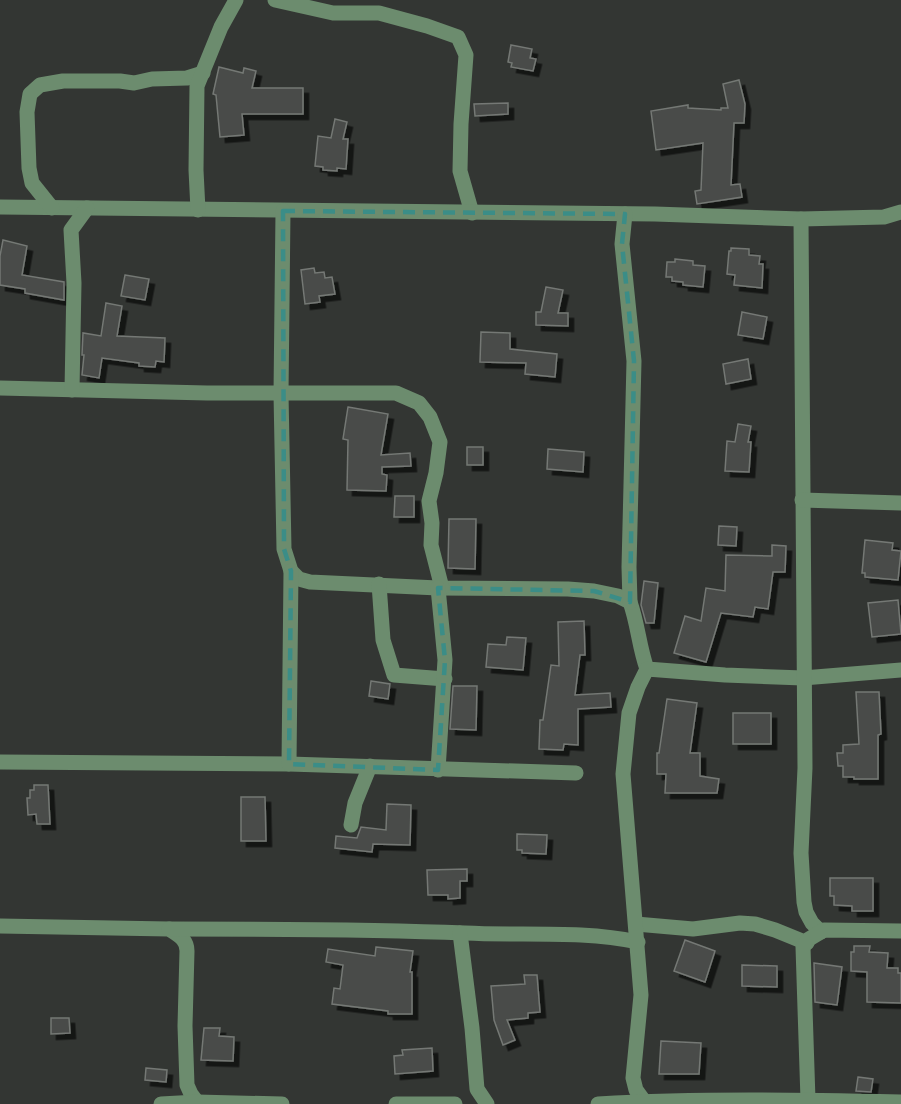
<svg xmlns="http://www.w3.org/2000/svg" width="901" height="1104" viewBox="0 0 901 1104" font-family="'Public Sans',sans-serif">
<defs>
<filter id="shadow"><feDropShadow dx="5.5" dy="5.5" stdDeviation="0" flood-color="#0009"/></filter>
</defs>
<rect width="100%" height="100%" fill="#333633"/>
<g fill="#484b48" stroke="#747874" stroke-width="1.5" filter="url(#shadow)">
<path d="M511,45L532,49L530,58L536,59L533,71L511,67L512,63L508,62Z"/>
<path d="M219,67L243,73L244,68L256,71L252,88H303V114H242L244,135L220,137L216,95L213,94Z"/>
<path d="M739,80L745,104L744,123H734L731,185L740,184L742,197L697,204L695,191L701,190L703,143L656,150L651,111L688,105V108L721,110V108H728L723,84Z"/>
<path d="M508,103V114L475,116L474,104Z"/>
<path d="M335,119L347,122L343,139H348L346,169L337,168V171L323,170V167L315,166L318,136L331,138Z"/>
<path d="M3,240L27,246L22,275L64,282V300L25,293V289L0,285V256Z"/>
<path d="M731,248L749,249V255L760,256L759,264H763L762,288L734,285L735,275L727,274L729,251H731Z"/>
<path d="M675,259L693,261V265L705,266L703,287L683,285V282L672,281V277H666L667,262H675Z"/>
<path d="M314,268L315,273L324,272L325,278L332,277L335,294L319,296L320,302L305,304L301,270Z"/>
<path d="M125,275L149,279L145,300L121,296Z"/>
<path d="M546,287L563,290L558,313H568V326L536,325V312H541Z"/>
<path d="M106,303L122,306L117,336L165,338L164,362L156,361L155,367L139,366V363L102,358L99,378L82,375L84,355H82L83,333L101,336Z"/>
<path d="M742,312L767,317L763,339L738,335Z"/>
<path d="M481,332L510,333V349L557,354L555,377L525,374L526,363L480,362Z"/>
<path d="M748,359L751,379L726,384L723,364Z"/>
<path d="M348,407L388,414L381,455L410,453L411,466L382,467V474L387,475L386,491L347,490L348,440L343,439Z"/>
<path d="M738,424L751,426L748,442H751L749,472L725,471L727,441L735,442Z"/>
<rect x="467" y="447" width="16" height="18"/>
<path d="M548,449L584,452L583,472L547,469Z"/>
<path d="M395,496H414V517H394Z"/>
<path d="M449,519H476L475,569L448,568Z"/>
<path d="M719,526L737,527L736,546L718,545Z"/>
<path d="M865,540L893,543L892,550L901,551L898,580L865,577V573H862Z"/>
<path d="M772,545L786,546L785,572H773L768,609L755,607L753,617L721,613L706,662L674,653L685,616L701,621L706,588L725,591L726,555L772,556Z"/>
<path d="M644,581L658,583L654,623H646L641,605Z"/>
<path d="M898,600L901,634L872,637L868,603Z"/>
<path d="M584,621L585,655H580L575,695L610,693L611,707L578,709V745L564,744L563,750L539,749L540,720H543L551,665L559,666L558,622Z"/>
<path d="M507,637L526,638L523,670L486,667L488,644L506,645Z"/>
<path d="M371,681L390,684L388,699L369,696Z"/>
<path d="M453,686H477L476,730L450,729Z"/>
<path d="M856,692H879L881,734L878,735V779H854V777H843V766H838L837,753H843V745L859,744Z"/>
<path d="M667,699L697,703L690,753H700V776L719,779L717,793H665L666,774H657V753H659Z"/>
<rect x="733" y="713" width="38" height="31"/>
<path d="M34,785H48L50,824H37L36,814L28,815L27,798H30V790H34Z"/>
<path d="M241,797H265L266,841H241Z"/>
<path d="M387,804L411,805L410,845L373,844L372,852L335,848L336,836L357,838L361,827L386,830Z"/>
<path d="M517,834L547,835L546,854L522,853V850H517Z"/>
<path d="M467,869V881H460V898L448,899V895H428L427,870Z"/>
<path d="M830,878H873V911H852V906L834,905V896H830Z"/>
<path d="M685,940L715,951L705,982L674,971Z"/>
<path d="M854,946H870L869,952L888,953L887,968H898V973H901V1003L867,1002V972L851,971V952H854Z"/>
<path d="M376,947L413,951L410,972H412V1014H388V1011L332,1004L334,988L340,989L343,965L326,962L328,949L375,956Z"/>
<path d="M814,963L842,967L837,1005L815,1002Z"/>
<path d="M742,965L777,966V987L742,986Z"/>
<path d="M524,975H537L540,1012L528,1013V1018L507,1020L515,1040L503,1045L494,1020L491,986L525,984Z"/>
<path d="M51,1018H69L70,1033L51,1034Z"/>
<path d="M204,1028H220L219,1036L234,1037L233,1061L201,1060Z"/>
<path d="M661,1041L701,1043L699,1074H659Z"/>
<path d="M432,1048L433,1071L395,1074L394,1056L403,1055L402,1050Z"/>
<path d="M146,1068L167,1070L166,1082L145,1080Z"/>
<path d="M858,1077L873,1079L871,1092L856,1091Z"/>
</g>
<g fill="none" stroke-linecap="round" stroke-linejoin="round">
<g stroke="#6c8c6e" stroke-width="15">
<path d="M275,0L333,13H379L427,26L458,37L466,55L461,124L460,171L472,213"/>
<path d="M0,207L655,214L801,219L884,217L901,212"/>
<path d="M52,208L32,183L29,168L27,112L30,94L40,85L63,81H120L134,83L152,79L187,78L203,73"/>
<path d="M198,210L196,170L197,86L221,27L236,0"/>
<path d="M283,211L281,394L284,549L291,571L299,579L310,582L438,588L568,589L594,591L618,596L630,602C638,624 639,647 647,669L725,675L803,678L901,670"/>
<path d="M625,214L622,244L634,361L629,567L630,602"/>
<path d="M801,219L805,768L801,853L804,902L806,912L812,923L821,932"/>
<path d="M0,388L207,393H396L419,403L430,417L440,442L436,473L429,501L432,523L431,545L442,588"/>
<path d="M72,390L74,283L71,230L87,208"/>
<path d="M802,500L901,503"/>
<path d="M379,584L383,640L394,675L445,679"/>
<path d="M438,588L445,660L438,770"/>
<path d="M0,762L289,764L576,773"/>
<path d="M289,764L291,571"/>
<path d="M351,825L355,803L370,766"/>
<path d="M636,924L693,929L740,923L755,924L775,930L807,943"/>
<path d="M0,926L169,929C178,935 187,939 187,951L185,1026L187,1085L191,1094L197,1102"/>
<path d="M169,929C268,929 366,929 465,933C522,936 582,930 638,942"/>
<path d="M460,933L472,1028L477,1089L487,1104"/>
<path d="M808,1100L803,947L809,939L824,930L901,931"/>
<path d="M644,1101L636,1090L633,1078L641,995L623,774L629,713L638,687L647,669"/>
<path d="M161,1104L197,1102L282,1104"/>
<path d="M396,1104H455"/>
<path d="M598,1104C699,1098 800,1100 901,1102"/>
</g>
</g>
<path fill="none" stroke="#3b8d87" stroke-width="4.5" stroke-dasharray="12 8" stroke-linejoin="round" d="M283,211L625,214L622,244L634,361L630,602L594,591L438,588L445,660L438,770L289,764L291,571L284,549Z"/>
</svg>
